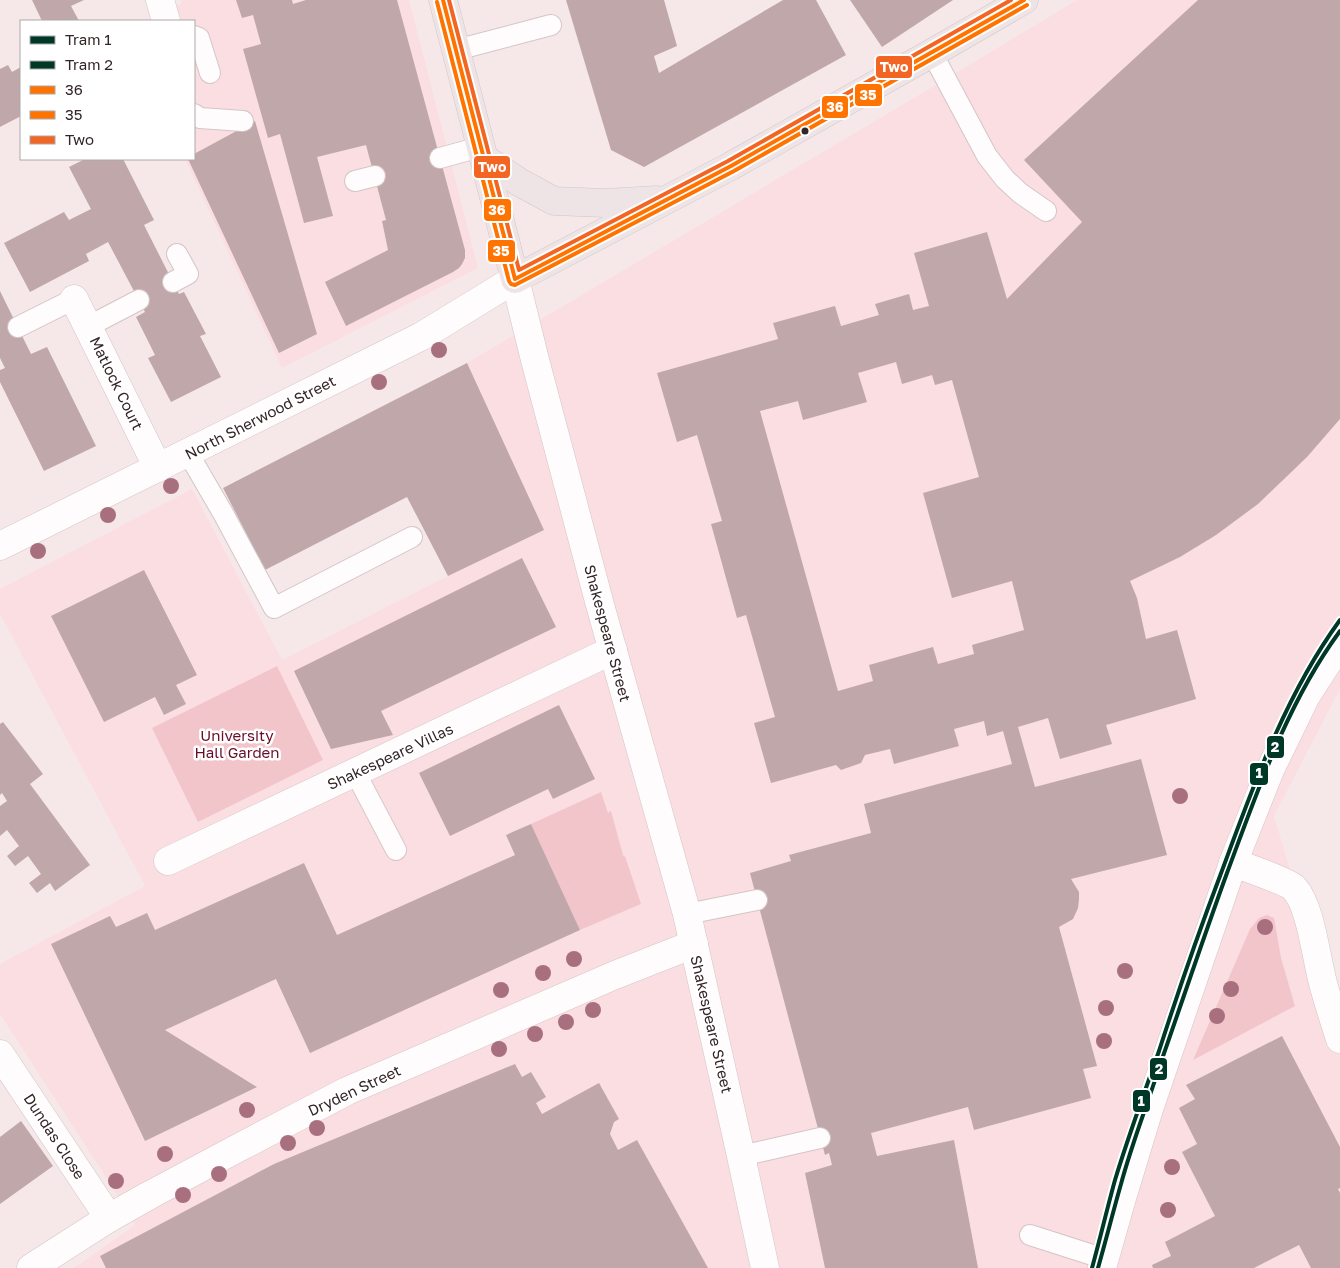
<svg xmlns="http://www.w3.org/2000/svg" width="1340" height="1268" viewBox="0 0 1340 1268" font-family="'Golos Text',sans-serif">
<rect width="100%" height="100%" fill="#f6e8e9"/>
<g fill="#fbdee1">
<path d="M181,0H409L478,268L282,368L185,159H194V21H150L182,3Z"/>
<path d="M1077,0H1340V689L1274,816L1340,1037V1268H74L135,1225L102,1171L0,1014V964L145,886L0,614V589L192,489L282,660L448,576L366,414L467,363L946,79Z"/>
</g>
<g fill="#f2c5cb">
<path d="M277,666L323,760L198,822L152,728Z"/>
<path d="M601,792L608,813L611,811L623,855L624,857L625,856L641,904L580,930L531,824Z"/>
<path d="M1267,915L1274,918L1281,958L1295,1006L1193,1060L1250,929L1259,918Z"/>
</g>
<g fill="#bfa7aa" fill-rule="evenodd">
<path d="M32,0H84L71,6L79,21H42Z"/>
<path d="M236,0H292L293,4L306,0H397L465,250V258L462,264L459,268L453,272L346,326L325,282L388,250L382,221L386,220L366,145L317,157L333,216L304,223L280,134L268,138L243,49L261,44L253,15L242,18Z"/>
<path d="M566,0H664L677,46L654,56L659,73L783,0H816L846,55L644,167L611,150Z"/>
<path d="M850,0H953L882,47Z"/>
<path d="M1198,0H1340V419L1307,457L1258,504L1216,535L1180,557L1130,581L1137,598L1146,639L1177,630L1196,699L1106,725L1112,744L1060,759L1048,718L1018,727L1035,787L1141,759L1167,855L1071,879L1079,892V899L1078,908L1073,919L1059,927L1097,1066L1083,1069L1091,1098L974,1130L968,1107L871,1133L877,1156L954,1140L978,1268H825L805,1173L832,1165L829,1153L825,1155L750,873L791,861L789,855L871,833L864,804L1012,764L1003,731L987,736L984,721L954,729L959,746L894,764L890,749L865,755L861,763L841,770L836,765L771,783L754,723L775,717L746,615L737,618L713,531L711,524L722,521L697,435L677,442L657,373L778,339L773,323L835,306L841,326L879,315L875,304L909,294L913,310L929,306L914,253L987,232L1007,299L1082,222L1024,160ZM896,362L902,384L932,375L935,385L952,380L979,477L923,493L952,598L1012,581L1024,630L972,645L974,654L938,664L933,647L869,665L873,681L838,691L760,411L798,401L803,420L867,402L858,373Z"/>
<path d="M8,65L12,72L21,67V116L0,127V69Z"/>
<path d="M255,121L317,334L279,353L188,159H194V154Z"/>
<path d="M85,159H123L154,220L144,225L179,294L184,292L206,334L200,336L221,377L171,402L148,358L155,355L136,317L145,312L108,242L86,254L89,261L30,292L4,243L64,212L69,220L91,209L69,167Z"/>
<path d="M0,291L31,354L47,347L96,446L44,471L0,382V370L5,368L0,358Z"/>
<path d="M467,363L544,530L448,576L407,497L265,570L223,488Z"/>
<path d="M522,558L556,627L381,711L393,735L331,749L294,671Z"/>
<path d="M144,570L197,675L176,685L186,704L164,715L155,697L104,722L51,616Z"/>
<path d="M559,705L595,779L553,799L548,789L450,836L419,773Z"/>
<path d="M3,722L43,774L30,784L90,865L55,891L50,883L37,893L29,883L41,874L28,856L15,866L7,856L19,846L7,830L0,836V806L7,801L2,793L0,795V724Z"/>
<path d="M531,824L580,930L310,1053L276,979L165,1030L257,1087L145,1141L51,944L110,916L116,927L147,913L155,930L304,863L337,935L515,855L506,835Z"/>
<path d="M1282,1036L1340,1147V1188L1338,1189L1340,1193V1268H1311L1299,1245L1254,1268H1153L1152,1265L1171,1256L1165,1242L1215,1216L1182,1152L1197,1144L1179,1108L1195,1099L1186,1085Z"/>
<path d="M515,1064L522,1077L531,1072L546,1097L536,1103L542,1114L599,1083L619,1119L614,1122L610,1134L618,1150L637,1140L708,1268H106L100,1256L274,1164Z"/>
<path d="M21,1121L53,1166L0,1204V1137Z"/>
</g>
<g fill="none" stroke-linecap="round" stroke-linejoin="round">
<defs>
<g id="service">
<path d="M194,36L199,38L210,73"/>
<path d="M456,50L551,25"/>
<path d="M932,53L987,156L1005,179L1020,193L1046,211"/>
<path d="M194,114L200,118L243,121"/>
<path d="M440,158L480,147"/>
<path d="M355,181L375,176"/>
<path d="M173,282L188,274L177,254"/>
<path d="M89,326L139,300"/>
<path d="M18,327L74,299"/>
<path d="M188,453L224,515L274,608L412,537"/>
<path d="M355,772L396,850"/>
<path d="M687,914L757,900"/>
<path d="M741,1156L820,1138"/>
<path d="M1030,1235L1105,1259"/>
</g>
<g id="pedestrian">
<path d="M422,336L515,279"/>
<path d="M148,1196L238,1148L347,1091L615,975L694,944"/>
</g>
<g id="minor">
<path d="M160,0L166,21"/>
<path d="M515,279L535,360L600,605L687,914L741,1156L765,1268"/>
<path d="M74,299L158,468"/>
<path d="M0,546L422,336"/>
<path d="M168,861L613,650"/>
<path d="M1233,863C1243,866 1288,882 1294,888C1311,906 1316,958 1323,983C1328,1002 1334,1020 1340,1039"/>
<path d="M0,1054L109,1218"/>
<path d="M31,1268L109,1218L148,1196"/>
<path d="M1102,1268L1122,1198L1149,1109L1233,863L1270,770L1306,696L1340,643"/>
</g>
<g id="primary">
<path d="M443,0L515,279L731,166L932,53L1024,0"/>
<path d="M484,158L519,182L554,201L605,203L657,200"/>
</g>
</defs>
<use href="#service" stroke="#d4c5c7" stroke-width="22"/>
<use href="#pedestrian" stroke="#d4c5c7" stroke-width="29"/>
<use href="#minor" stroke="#d4c5c7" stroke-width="29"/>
<use href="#primary" stroke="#cfc7c8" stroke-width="29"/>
<use href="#service" stroke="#fefcfc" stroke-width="20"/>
<use href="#pedestrian" stroke="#fefcfc" stroke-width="28"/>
<use href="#minor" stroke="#fefcfc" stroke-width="28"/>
<use href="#primary" stroke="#eee4e6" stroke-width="28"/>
<defs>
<path id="bus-1" d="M443,0L515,279L731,166L1024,0"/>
<path id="bus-2" d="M437,2L509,281L511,284L515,285L734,171L1027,5"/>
<path id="bus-3" d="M449,0L519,270L728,161L1011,0"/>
</defs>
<use href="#bus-1" stroke="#fff" stroke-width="8"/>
<use href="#bus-2" stroke="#fff" stroke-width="8"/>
<use href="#bus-3" stroke="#fff" stroke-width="8"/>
<use href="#bus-1" stroke="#ff7300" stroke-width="4"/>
<use href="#bus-2" stroke="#ff7300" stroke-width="4"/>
<use href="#bus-3" stroke="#f26522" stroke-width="4"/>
<defs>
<path id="tram-1" d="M1092,1268C1100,1239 1107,1209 1115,1180C1128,1137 1144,1094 1159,1051C1178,992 1198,934 1220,876C1253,787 1284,697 1340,620"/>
<path id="tram-2" d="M1098,1268C1106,1240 1113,1212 1121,1184C1132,1143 1148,1103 1161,1062C1183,999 1204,936 1227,873C1258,790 1287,703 1340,631"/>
</defs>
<use href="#tram-1" stroke="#fff" stroke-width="8"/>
<use href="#tram-2" stroke="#fff" stroke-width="8"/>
<use href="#tram-1" stroke="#003828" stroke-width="4"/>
<use href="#tram-2" stroke="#003828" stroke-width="4"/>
</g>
<g fill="#a8707f">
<circle cx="439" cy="350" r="8"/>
<circle cx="379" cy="382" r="8"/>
<circle cx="171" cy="486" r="8"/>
<circle cx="108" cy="515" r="8"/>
<circle cx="38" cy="551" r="8"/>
<circle cx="1180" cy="796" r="8"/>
<circle cx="1265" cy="927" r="8"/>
<circle cx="574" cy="959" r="8"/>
<circle cx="1125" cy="971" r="8"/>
<circle cx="543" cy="973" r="8"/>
<circle cx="1231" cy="989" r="8"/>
<circle cx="501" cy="990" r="8"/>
<circle cx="1106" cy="1008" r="8"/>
<circle cx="593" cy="1010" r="8"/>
<circle cx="1217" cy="1016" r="8"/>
<circle cx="566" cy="1022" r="8"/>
<circle cx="535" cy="1034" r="8"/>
<circle cx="1104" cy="1041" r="8"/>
<circle cx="499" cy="1049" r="8"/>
<circle cx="247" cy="1110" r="8"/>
<circle cx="317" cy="1128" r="8"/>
<circle cx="288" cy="1143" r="8"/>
<circle cx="165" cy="1154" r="8"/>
<circle cx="1172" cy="1167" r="8"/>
<circle cx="219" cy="1174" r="8"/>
<circle cx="116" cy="1181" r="8"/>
<circle cx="183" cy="1195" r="8"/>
<circle cx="1168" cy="1210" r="8"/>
</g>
<circle fill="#342527" stroke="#fff" stroke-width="2" cx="805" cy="131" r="4.5"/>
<g text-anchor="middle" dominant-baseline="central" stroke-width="5" stroke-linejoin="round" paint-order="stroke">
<g font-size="15" fill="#342527" stroke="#fff">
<text transform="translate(117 383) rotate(64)">Matlock Court</text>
<text transform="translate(260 417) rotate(-27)">North Sherwood Street</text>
<text transform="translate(608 633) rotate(75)">Shakespeare Street</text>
<text transform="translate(390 756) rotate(-25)">Shakespeare Villas</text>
<text transform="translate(712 1024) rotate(77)">Shakespeare Street</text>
<text transform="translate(354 1090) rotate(-25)">Dryden Street</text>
<text transform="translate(55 1136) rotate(57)">Dundas Close</text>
</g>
<g font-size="15" fill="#680d28" stroke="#fff">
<text x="237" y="735">University<tspan x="237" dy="17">Hall Garden</tspan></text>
</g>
</g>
<g stroke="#fff" stroke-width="2">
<rect x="875" y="55" width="38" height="24" rx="5" fill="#f26522"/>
<rect x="854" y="83" width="29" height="24" rx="5" fill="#ff7300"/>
<rect x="821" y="95" width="28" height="24" rx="5" fill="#ff7300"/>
<rect x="473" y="155" width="38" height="24" rx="5" fill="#f26522"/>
<rect x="483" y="198" width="29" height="24" rx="5" fill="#ff7300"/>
<rect x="487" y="239" width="29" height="24" rx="5" fill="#ff7300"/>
<rect x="1266" y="735" width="19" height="24" rx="5" fill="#003828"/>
<rect x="1249" y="762" width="20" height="24" rx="5" fill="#003828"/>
<rect x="1149" y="1057" width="19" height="24" rx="5" fill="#003828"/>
<rect x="1132" y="1089" width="19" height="24" rx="5" fill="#003828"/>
</g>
<g font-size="14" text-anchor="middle" font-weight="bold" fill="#fff">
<text x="894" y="72">Two</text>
<text x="868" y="100">35</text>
<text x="835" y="112">36</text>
<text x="492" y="172">Two</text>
<text x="497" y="215">36</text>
<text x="501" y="256">35</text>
<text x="1275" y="752">2</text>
<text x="1259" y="778">1</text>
<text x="1159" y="1074">2</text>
<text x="1141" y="1106">1</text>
</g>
<rect x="20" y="20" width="175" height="140" fill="#ffffff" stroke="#aea8a9"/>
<rect x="30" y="36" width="25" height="8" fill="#003828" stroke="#aea8a9"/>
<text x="65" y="45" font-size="15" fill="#342527">Tram 1</text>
<rect x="30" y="61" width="25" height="8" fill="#003828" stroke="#aea8a9"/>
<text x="65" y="70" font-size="15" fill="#342527">Tram 2</text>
<rect x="30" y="86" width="25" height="8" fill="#ff7300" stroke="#aea8a9"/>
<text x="65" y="95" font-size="15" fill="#342527">36</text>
<rect x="30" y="111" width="25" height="8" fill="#ff7300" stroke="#aea8a9"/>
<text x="65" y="120" font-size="15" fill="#342527">35</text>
<rect x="30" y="136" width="25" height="8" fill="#f26522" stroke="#aea8a9"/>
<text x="65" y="145" font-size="15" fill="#342527">Two</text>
</svg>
